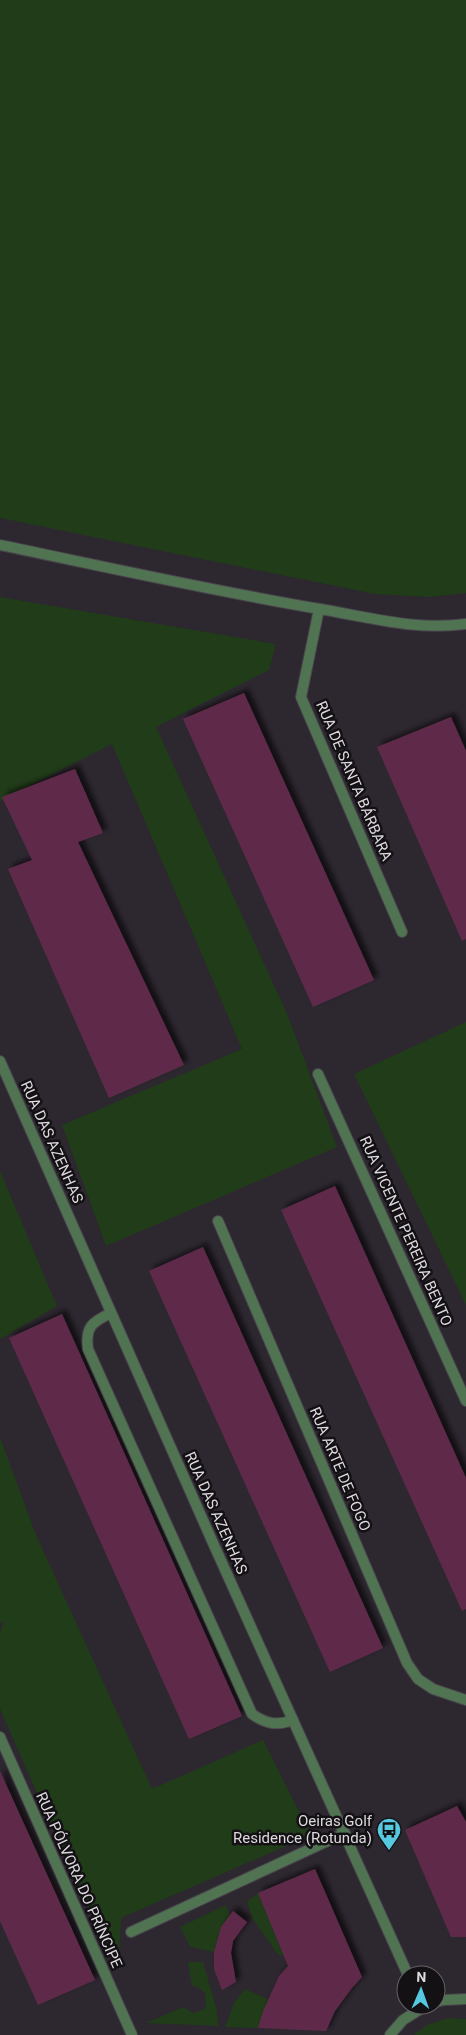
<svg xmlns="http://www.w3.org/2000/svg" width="466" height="2035" viewBox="0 0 466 2035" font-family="Roboto,sans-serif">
<defs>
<filter id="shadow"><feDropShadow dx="4.5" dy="-4.5" stdDeviation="2.5" flood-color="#0009"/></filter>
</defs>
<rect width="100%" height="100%" fill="#2d2730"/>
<g fill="#213c19">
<path d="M0,0H466V593L429,597L375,594L0,518Z"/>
<path d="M0,597L276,644L269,670L156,727L288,1016L337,1147L106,1246L62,1125L242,1049L112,744L0,801Z"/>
<path d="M466,1022V1305L354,1074Z"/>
<path d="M0,1171L57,1306L0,1339Z"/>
<path d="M0,1437L36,1535L152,1789L263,1740L311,1835L121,1918L119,1954L110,1958L0,1709V1634L3,1622L0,1623Z"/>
<path d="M258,1893L283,1955H278L252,1918L247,1901Z"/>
<path d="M226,1905L230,1916L221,1927L214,1952L190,1947L180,1927Z"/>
<path d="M188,1962H203L217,2011L218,2026L146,2023L183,2007L193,2013L203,2010L206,2007L205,1993L198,1987L192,1986Z"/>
<path d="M245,1989L268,1999L258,2028L225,2027L234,2003Z"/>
<path d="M448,2018L466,2019V2035H414L427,2025Z"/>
</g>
<g fill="#5f2b48" filter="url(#shadow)">
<path d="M244,693L374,980L313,1007L183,719Z"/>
<path d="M451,717L466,751V939L462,941L377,747Z"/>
<path d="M75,769L103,833L78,842L184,1065L109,1098L8,869L32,860L2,797Z"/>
<path d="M335,1186L466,1478V1609L462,1611L281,1210Z"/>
<path d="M203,1247L383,1648L330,1672L149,1271Z"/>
<path d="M62,1314L242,1716L189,1739L9,1338Z"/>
<path d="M0,1771L95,1980L38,2005L0,1921Z"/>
<path d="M457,1806L466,1822V1937H451L405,1830Z"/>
<path d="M315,1869L362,1977L352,1988L335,2011L326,2031L258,2028L263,2011L279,1976L288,1966L258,1893Z"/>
<path d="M233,1911L247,1922L233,1941L231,1953L236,1982L222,1990L214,1969V1952L221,1927Z"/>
</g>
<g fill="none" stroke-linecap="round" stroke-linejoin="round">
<defs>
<g id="service">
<path d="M111,1313C92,1322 85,1327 88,1349L252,1714C266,1724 277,1726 293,1720"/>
<path d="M131,1932L345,1833"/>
</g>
<g id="minor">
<path d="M0,545C106,567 213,591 320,609C368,617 417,631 466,624"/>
<path d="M319,609L301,697L402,932"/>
<path d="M0,1061L213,1543L408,1975"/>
<path d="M318,1074L466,1401"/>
<path d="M218,1221L407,1663L418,1679L433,1689L466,1700"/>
<path d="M0,1737L132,2035"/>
<path d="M436,2002L444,2000L466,1999"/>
<path d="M390,2035L403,2020L427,2005"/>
</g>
</defs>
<use href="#service" stroke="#49434c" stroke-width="12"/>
<use href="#minor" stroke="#49434c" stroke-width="12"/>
<use href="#service" stroke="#507352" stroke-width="10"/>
<use href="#minor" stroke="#507352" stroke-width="10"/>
</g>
<defs>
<symbol id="bus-pin" viewBox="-11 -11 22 30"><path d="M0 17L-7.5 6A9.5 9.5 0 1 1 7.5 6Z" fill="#56c9e0" stroke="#141115"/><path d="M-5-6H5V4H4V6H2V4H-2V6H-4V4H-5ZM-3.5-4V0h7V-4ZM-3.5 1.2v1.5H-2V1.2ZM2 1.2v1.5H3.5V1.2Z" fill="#111"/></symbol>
</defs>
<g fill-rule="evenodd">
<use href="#bus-pin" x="375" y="1816" width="28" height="38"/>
</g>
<g text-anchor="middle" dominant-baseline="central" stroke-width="5" stroke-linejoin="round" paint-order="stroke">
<g font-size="15" fill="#ddd9de" stroke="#141115">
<text transform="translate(354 781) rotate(67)">RUA DE SANTA BÁRBARA</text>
<text transform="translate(52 1142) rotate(66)">RUA DAS AZENHAS</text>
<text transform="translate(406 1231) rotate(66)">RUA VICENTE PEREIRA BENTO</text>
<text transform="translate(340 1469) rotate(67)">RUA ARTE DE FOGO</text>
<text transform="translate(216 1513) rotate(66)">RUA DAS AZENHAS</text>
<text transform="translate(79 1880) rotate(66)">RUA PÓLVORA DO PRÍNCIPE</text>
</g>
<g font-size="15" fill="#ddd9de" stroke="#141115" text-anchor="end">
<text x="372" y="1821">Oeiras Golf<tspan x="372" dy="17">Residence (Rotunda)</tspan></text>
</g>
</g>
<g transform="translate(421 1990) rotate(2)"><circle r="24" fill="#141115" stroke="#646165"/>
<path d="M0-4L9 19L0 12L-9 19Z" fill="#56c9e0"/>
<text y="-8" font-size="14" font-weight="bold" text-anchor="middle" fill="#ddd9de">N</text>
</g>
</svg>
